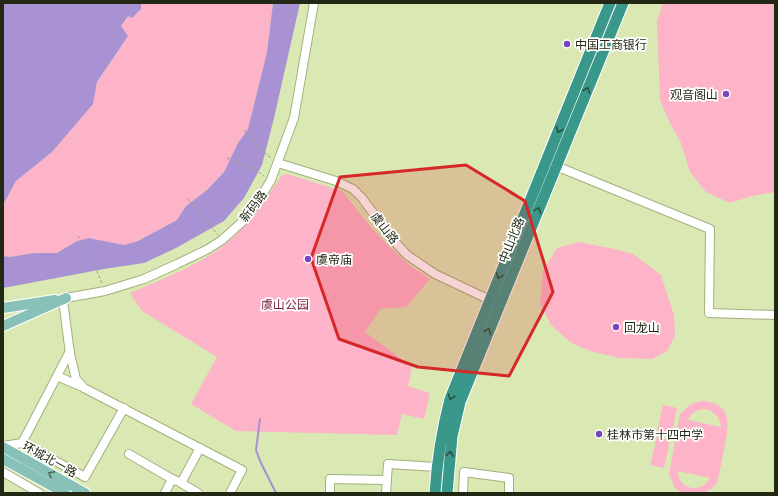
<svg xmlns="http://www.w3.org/2000/svg" width="778" height="496" viewBox="0 0 778 496" font-family="'Titillium Web','Noto Sans SC',sans-serif">
<rect width="100%" height="100%" fill="#dae9b4"/>
<g fill="#fdb3c8" fill-rule="evenodd">
<path d="M141,3H273L267,52L248,129L238,143L224,172L207,190L186,206L177,220L138,241L124,245L89,238L77,241L57,253H34L10,257L3,256V205L16,181L52,152L93,104L97,82L128,36L121,27L128,16L132,18L141,9Z"/>
<path d="M663,3H775V192L752,196L730,203L706,192L690,172L681,143L669,121L660,100L657,21Z"/>
<path d="M287,174L342,191L373,230L391,248L408,264L430,279L406,307L380,309L365,332L412,367L408,386L430,393L424,419L402,414L397,435L236,431L191,404L217,357L142,311L130,293C169,276 215,260 243,227C258,211 270,193 282,175Z"/>
<path d="M578,242L610,248L633,254L661,275L674,315L675,336L667,351L652,359L619,358L590,351L570,342L551,325L540,303L543,271L557,248Z"/>
<path d="M701,401C734,403 729,425 724,449C722,460 720,471 717,482C710,496 695,493 681,493L675,488L669,474L680,414L691,404ZM705,409C714,411 720,417 721,427L688,420C691,412 697,410 705,409ZM678,471L710,478C702,494 677,490 678,471Z"/>
<path d="M663,405L677,408L671,436L657,433Z"/>
<path d="M657,437L670,440L664,468L650,465Z"/>
</g>
<g fill="#a992d3">
<path d="M3,3H141V9L132,18L128,16L121,26L128,36L97,82L93,104L52,152L16,181L3,205Z"/>
<path d="M273,3H300L274,118L262,165L244,198L224,221L176,248L144,263L104,269L3,288V256L10,257L34,253H57L77,241L89,238L124,245L138,241L177,220L186,206L207,190L224,172L238,143L248,129L267,52Z"/>
</g>
<g fill="none" stroke-linecap="round" stroke-linejoin="round">
<path stroke="#a992d3" stroke-width="2" d="M260,419L256,450L260,461L276,493"/>
<defs>
<g id="minor">
<path d="M278,163L336,181L353,189L362,198L394,241L407,255L435,274L490,300"/>
<path d="M556,166L710,229L709,313L775,315"/>
<path d="M66,298L105,291L144,279L177,264L208,249L222,240L242,222L259,200L271,180L294,118L314,3"/>
<path d="M63,300L70,354L76,379L84,388L242,470L230,493"/>
<path d="M70,351L57,376L80,386"/>
<path d="M57,376L22,443L85,477L124,408"/>
<path d="M3,446L22,443"/>
<path d="M129,454L172,479"/>
<path d="M3,472L39,493"/>
<path d="M165,493L172,479L177,481"/>
<path d="M198,493L181,483L200,448"/>
<path d="M330,493V479L387,480"/>
<path d="M386,493L388,464L437,467"/>
<path d="M463,493L464,472L509,478V493"/>
</g>
<g id="major">
<path d="M3,308L55,300"/>
<path d="M3,326L66,298"/>
<path d="M3,447L85,493"/>
<path d="M3,459L65,493"/>
</g>
<g id="highway">
<path d="M435,493C437,461 442,430 450,399L610,3"/>
<path d="M447,493L452,436L460,402L623,3"/>
</g>
</defs>
<use href="#minor" stroke="#a2b07d" stroke-width="10"/>
<use href="#major" stroke="#fff" stroke-width="12"/>
<use href="#highway" stroke="#fff" stroke-width="13"/>
<g stroke="#95a078" stroke-width="1" stroke-dasharray="3 2" stroke-linecap="butt">
<path d="M244,130L266,154L271,158"/>
<path d="M227,158L256,170L264,176"/>
<path d="M188,199L218,235"/>
<path d="M78,236L85,244L102,283"/>
</g>
<use href="#minor" stroke="#fff" stroke-width="8"/>
<use href="#major" stroke="#88c1b8" stroke-width="10"/>
<use href="#highway" stroke="#399889" stroke-width="11"/>
</g>
<defs><path id="oneway-chevron" d="M-2-3.5L2.5 0L-2 3.5" fill="none" stroke-width="1.6" stroke-linecap="round" stroke-linejoin="round"/></defs>
<g stroke="#2b4f3d">
<use href="#oneway-chevron" transform="translate(587 90) rotate(-68)"/>
<use href="#oneway-chevron" transform="translate(559 130) rotate(112)"/>
<use href="#oneway-chevron" transform="translate(538 210) rotate(-68)"/>
<use href="#oneway-chevron" transform="translate(499 276) rotate(112)"/>
<use href="#oneway-chevron" transform="translate(488 331) rotate(-68)"/>
<use href="#oneway-chevron" transform="translate(451 397) rotate(109)"/>
<use href="#oneway-chevron" transform="translate(450 454) rotate(-83)"/>
</g>
<use stroke="#506d5e" href="#oneway-chevron" transform="translate(51 474) rotate(-151)"/>
<path fill="#d62828" fill-opacity="0.2" stroke="#d62828" stroke-width="3" stroke-linejoin="round" d="M466,165L525,201L553,292L509,376L418,367L339,339L311,258L340,177Z"/>
<g fill="#7a45bc" stroke="#fff" stroke-width="1.5">
<circle cx="567" cy="44" r="4"/>
<circle cx="726" cy="94" r="4"/>
<circle cx="308" cy="259" r="4"/>
<circle cx="616" cy="327" r="4"/>
<circle cx="599" cy="434" r="4"/>
</g>
<g text-anchor="middle" dominant-baseline="central" stroke-width="3.5" stroke-linejoin="round" paint-order="stroke">
<g font-size="12" fill="#232814" stroke="#fff" text-anchor="start">
<text x="575" y="44">中国工商银行</text>
<text x="718" y="94" text-anchor="end">观音阁山</text>
<text x="316" y="259">虞帝庙</text>
<text x="624" y="327">回龙山</text>
<text x="607" y="434">桂林市第十四中学</text>
</g>
<g font-size="12" fill="#232814" stroke="#fff">
<text transform="translate(253 206) rotate(-53)">新码路</text>
<text transform="translate(385 228) rotate(52)">虞山路</text>
<text transform="translate(511 240) rotate(-68)">中山北路</text>
<text transform="translate(50 459) rotate(29)">环城北一路</text>
</g>
<g font-size="12" fill="#7d2447" stroke="#fff">
<text x="285" y="304">虞山公园</text>
</g>
</g>
<rect width="778" height="496" fill="none" stroke="#232814" stroke-width="8"/>
</svg>
